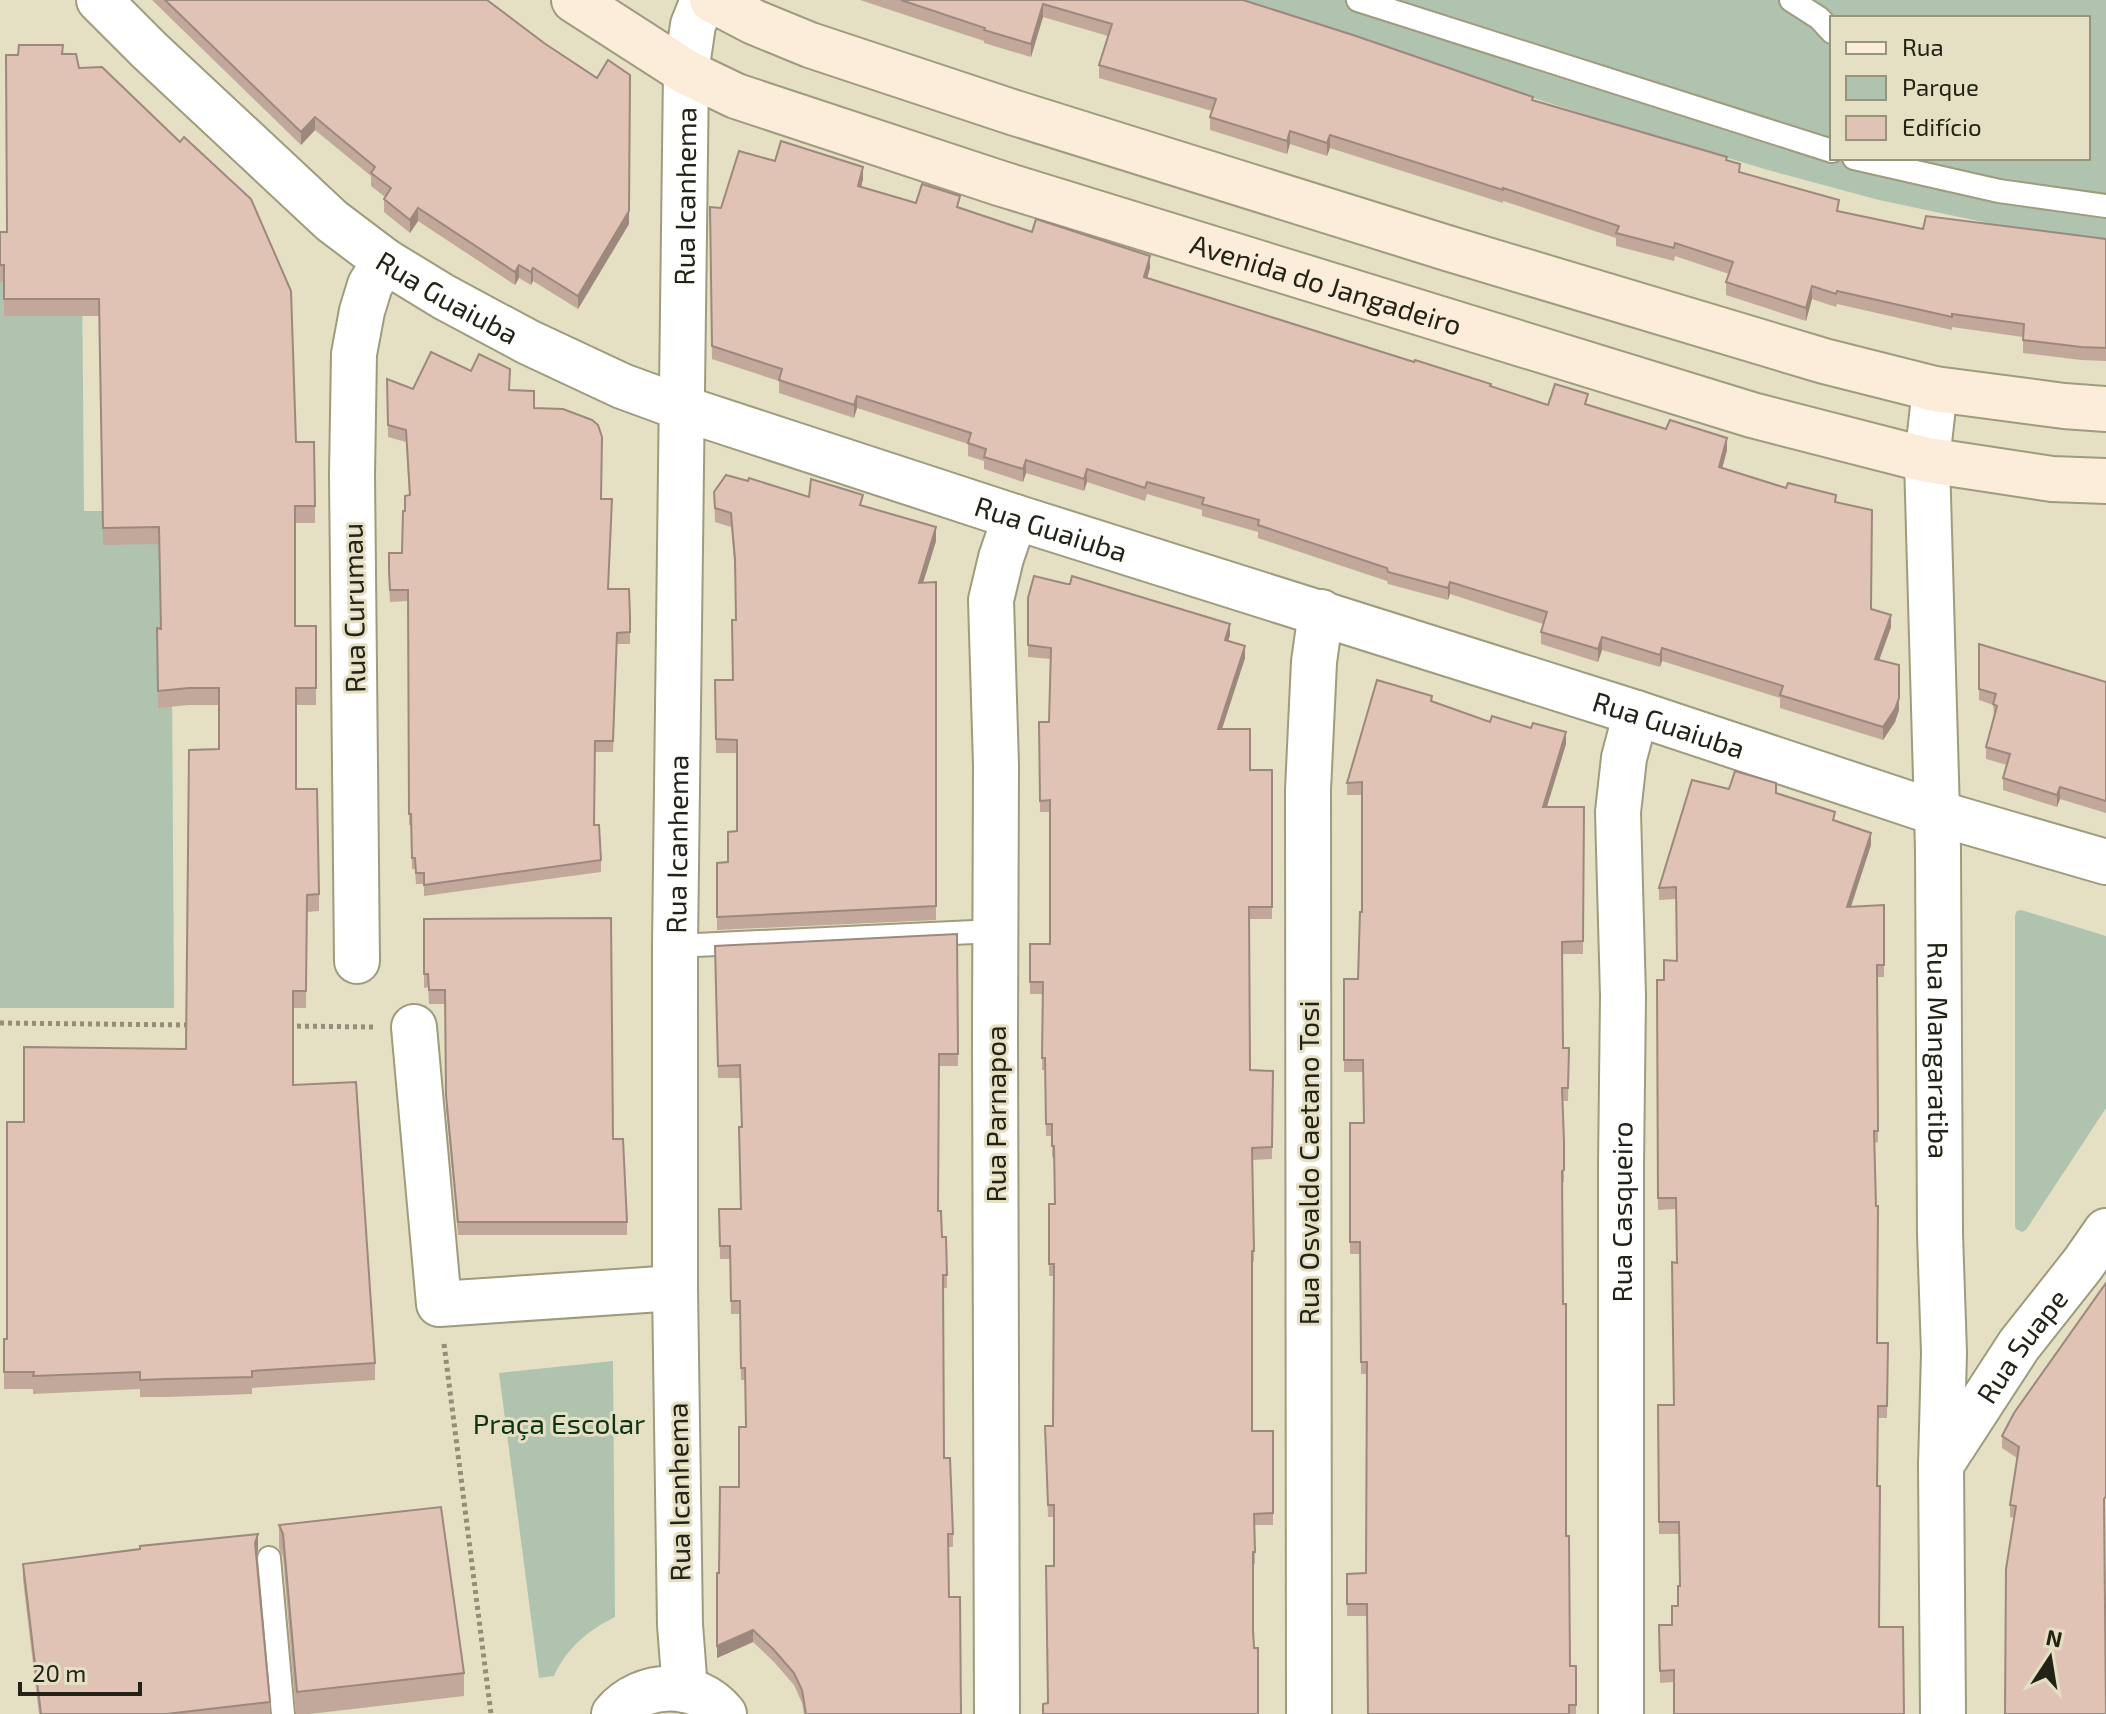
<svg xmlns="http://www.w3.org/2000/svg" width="2106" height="1714" viewBox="0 0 2106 1714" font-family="'Exo 2',sans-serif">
<rect width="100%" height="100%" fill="#e5e0c3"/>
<g fill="#afc3af" fill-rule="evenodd">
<path d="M1228,0H2106V240L2035,233L1879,200L1768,170L1599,119ZM1832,18H2088V158H1832Z"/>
<path d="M0,264H82L84,511H171L174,1008H0Z"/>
<path d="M2021,910L2106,936V1108L2026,1230L2022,1232L2016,1229L2015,1226V915L2017,911Z"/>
<path d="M613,1361L615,1617C588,1630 566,1649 554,1676L539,1678L499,1373Z"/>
</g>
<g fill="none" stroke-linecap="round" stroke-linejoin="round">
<defs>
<g id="lane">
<path d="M1358,0L1832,151"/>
<path d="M1791,0L1819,18L1832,32"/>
<path d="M1854,158L1999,191L2106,206"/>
<path d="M675,946L995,931"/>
<path d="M269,1558L283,1714"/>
</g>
<g id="street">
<path id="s1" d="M99,0L150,51L332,221L385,261L444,297L528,342L622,386L682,408L1015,517L1636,713L1937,813L2106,862"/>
<path id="s2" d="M1935,389L1927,460L1938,849L1940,1234L1944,1353L1941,1465L1943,1714"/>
<path d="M357,961L352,474L354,354L362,311L370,285L385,261"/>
<path d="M414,1027L439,1304L675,1288"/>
<path id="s3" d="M1941,1465L2019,1345L2083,1264L2106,1231"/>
<path id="s4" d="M685,1690L680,1625L675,1288V946L686,72L693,25L703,0"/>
<path d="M614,1714C642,1681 696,1679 724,1714"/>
<path d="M997,1714L995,1033L996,765L991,600L1001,558L1015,517"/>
<path d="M1309,1714L1308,790L1314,662L1321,612"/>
<path id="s5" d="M1621,1714V1166L1623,996L1618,812L1624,758L1636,713"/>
</g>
<g id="secondary">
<path id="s6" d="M574,0L686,72L736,96L999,183L1752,415L1927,460L2052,479L2106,481"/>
<path d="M712,0L754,22L810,45L1015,113L1447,248L1824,361L1935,389L2064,406L2106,409"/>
</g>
</defs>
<use href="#lane" stroke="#9f9b7f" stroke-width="26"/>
<use href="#street" stroke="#9f9b7f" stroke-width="48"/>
<use href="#secondary" stroke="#9f9b7f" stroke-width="48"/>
<g stroke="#918e79" stroke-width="5" stroke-dasharray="4 4" stroke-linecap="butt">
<path d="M0,1023L191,1025"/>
<path d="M289,1026L375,1027"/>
<path d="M444,1344L491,1714"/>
</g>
<use href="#lane" stroke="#fff" stroke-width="22"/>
<use href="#street" stroke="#fff" stroke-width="44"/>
<use href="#secondary" stroke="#fcecda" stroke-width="44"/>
</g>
<g fill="#c1a89b">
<path d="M152,0H487L629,224L578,309L533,281L531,285L519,278L515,285L418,221L410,233L384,212V199L385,197L371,186V176L315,130L301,145Z"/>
<path d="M860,0H1243L1533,100L1727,160L1740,172L1839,211L1923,229L2106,239V361L2081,360L2023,353V337L1952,327V330L1837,304L1836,307L1812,299L1806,321L1726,295V282L1729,274L1675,256L1674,261L1616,246V238L1503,201V203L1330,148L1327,156L1290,144L1287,154L1210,130V117L1212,111L1099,78V65L1108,36L1043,17L1031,57L984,43V41Z"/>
<path d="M62,54L79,68L296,442L315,506V523H295V626H316V705H296V789L319,894V911L307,912L306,1008H293V1085L375,1363V1380L252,1388V1394L167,1397H140V1389L33,1394V1389H4V1339H7L24,1122L186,1049L219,749V705H189L158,708L157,628L161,629L159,544L103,545L99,316H4V282H0V232H7Z"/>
<path d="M775,161L863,179L861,187L916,203L960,208L1032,232L1150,268L1147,278L1548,405H1588L1727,450L1722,468L1836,502L1872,609L1891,627L1879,660L1899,665V710L1895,722L1883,740L1780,708V698L1662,661L1660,667L1602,650L1598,662L1541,644V632L1543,624L1450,594L1448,600L1388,584L1387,581L1258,538V532L1202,516V510L1147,494L1145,501L1087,482L1084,491L1026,473L1023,482L984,469V461L968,456V444L857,408L854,418L779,393V381L712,359L710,207L721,208Z"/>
<path d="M387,379L413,389L509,390L534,408L601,499L609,589L630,617V644H617L613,752H595L594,825L601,860V872L424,896V884H416L415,869H412L411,825H409L408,601L390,602L389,583L402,553L405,511L409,495L406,442L388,437Z"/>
<path d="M748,481L809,497L863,506L936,541L923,582H936V920L717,930V863L728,862L737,831V753H716L715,680H733L736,620L735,573L731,527L715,522L714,492Z"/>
<path d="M1070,584L1230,635L1228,641L1245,658L1222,729L1250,770H1272V919H1249L1250,1070L1273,1071L1272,1159L1252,1160L1254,1262H1252V1431H1273V1525H1255V1564H1253L1048,1703L1054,1566V1517H1048L1045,1426H1053L1054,1276H1049V1204H1055L1054,1158L1052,1157V1136H1046L1045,1070H1042L1043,994H1030V944H1050V812H1040L1039,722H1049L1051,659L1028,657V598Z"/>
<path d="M2106,682V813L2060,799L2057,807L2003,790V778L2007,765L1986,759V747L1994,716L1993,705L1979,700V689Z"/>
<path d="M1432,702L1490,722L1566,744L1547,807H1584L1583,954H1562L1563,1048H1569L1568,1101H1563L1564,1154V1182L1562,1183L1566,1536L1570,1666H1576V1714H1368L1367,1616H1347V1574L1366,1573L1367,1374H1361L1360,1254H1350V1123H1364L1363,1072H1344V979H1358L1362,912V795H1347V783Z"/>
<path d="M1729,789L1776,793L1835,821L1871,845L1850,907L1884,905V977H1877L1878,1142L1875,1143L1878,1343H1888L1887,1418H1878L1674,1682L1660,1683L1659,1625H1672L1678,1606L1680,1586L1679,1534H1659L1658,1405H1674L1677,1263L1676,1209L1658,1210L1657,980H1664L1677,961L1676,899L1659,900V888Z"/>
<path d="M424,919L613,1139L627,1222V1235H458L446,1108L445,1004H429L428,987L424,988Z"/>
<path d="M957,934L958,1066H939L938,1211L942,1237H946L947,1288H943L944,1458L953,1534V1547H948L949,1597L961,1714H804L802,1703L794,1685L774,1662L753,1642L717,1658V1573H719L739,1487L746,1427L745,1380H741L740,1314H731L730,1259H720L719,1209H741L742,1127L740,1078H718L715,946Z"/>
<path d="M2106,1283L2104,1511L2106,1714L2014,1518L2010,1517V1505L2017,1458L2002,1448V1436Z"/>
<path d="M279,1525L464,1673V1696L310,1714H296L283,1557L279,1548Z"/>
<path d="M140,1550H258L256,1555L270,1702V1714H39L23,1580V1564Z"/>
</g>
<g fill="#9d887e">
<path d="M1043,4V17L1031,57V44Z"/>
<path d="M630,88L629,224L578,309V296Z"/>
<path d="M315,117V130L301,145V132Z"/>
<path d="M1290,131V144L1287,154V141Z"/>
<path d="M1330,135V148L1327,156V143Z"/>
<path d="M863,167V179L858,198V186Z"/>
<path d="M418,208V221L410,233V220Z"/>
<path d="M1150,256V268L1144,289V277Z"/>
<path d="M519,265V278L515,285V272Z"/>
<path d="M533,268V281L531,285V272Z"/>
<path d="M1812,286V299L1806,321V308Z"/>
<path d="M857,396V408L854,418V405Z"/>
<path d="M1727,438V450L1719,480V467Z"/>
<path d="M1026,460V473L1023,482V469Z"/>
<path d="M1087,469V482L1084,491V479Z"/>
<path d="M936,527V541L919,596V583Z"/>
<path d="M1450,582V594L1448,600V588Z"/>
<path d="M1891,615V627L1875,672V659Z"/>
<path d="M1230,624V635L1225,652V640Z"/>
<path d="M1602,637V650L1598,662V649Z"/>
<path d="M1245,646V658L1218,741V729Z"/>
<path d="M1662,648V661L1660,667V655Z"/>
<path d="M1899,698V710L1895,722L1883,740V727Z"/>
<path d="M1566,732V744L1543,819V807Z"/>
<path d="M2060,787V799L2057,807V795Z"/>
<path d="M1871,833V845L1847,919V907Z"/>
<path d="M258,1534V1550L255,1559V1543Z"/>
<path d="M753,1630V1642L717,1658V1646Z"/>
</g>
<g fill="#e0c3b4" stroke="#9d887e" stroke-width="2">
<path d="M165,0H487L544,43L597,78L608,60L630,75L629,211L578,296L533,268L531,272L519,265L515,272L418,208L410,220L384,199L391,188L371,173L375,167L315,117L301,132Z"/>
<path d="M901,0H1243L1353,35L1533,97L1532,100L1727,157L1726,160L1740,164L1739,172L1839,200L1837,211L1923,229L1926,216L2106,239V348L2081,347L2023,340L2024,324L1952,314V317L1837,291L1836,294L1812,286L1806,308L1726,282L1733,262L1675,243L1674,248L1616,233L1619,226L1503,188V190L1330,135L1327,143L1290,131L1287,141L1210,117L1216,99L1099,65L1112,24L1043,4L1031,44L984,30L985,28Z"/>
<path d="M19,45H63L62,54H76L79,68L102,67L180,142L184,137L251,199L291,291L296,442H314L315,506H295V626H316V688H296V789H317L319,894L307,895L306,991H293V1085L356,1082L375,1363L252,1371V1377L167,1379L140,1380V1372L33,1376L34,1372H4V1339H7V1122H24V1047L186,1049L189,750L219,749V688H189L158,691L157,628L161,629L159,527L103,528L99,299H4V265H0V232H7L6,55H18Z"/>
<path d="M781,141L863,167L858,186L916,203L922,184L960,196L957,207L1032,232L1036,219L1150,256L1144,277L1414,362L1415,360L1491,384L1490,386L1548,405L1555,384L1588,394L1585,404L1666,429L1670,420L1727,438L1719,467L1786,488L1788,483L1836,495L1835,502L1872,510L1871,609L1891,615L1875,659L1899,665V698L1895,709L1883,727L1780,695L1783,686L1662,648L1660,655L1602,637L1598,649L1541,632L1547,612L1450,582L1448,588L1388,572L1387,568L1258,525L1259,520L1202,504L1204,498L1147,482L1145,488L1087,469L1084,479L1026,460L1023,469L984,457L986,449L968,443L971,433L857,396L854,405L779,380L782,369L712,346L710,207L721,208L739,151L775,161Z"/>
<path d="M431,352L471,371L479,354L510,369L509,390L534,391V408L563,409L592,420L598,425L602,437L601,499H612L608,589H629L630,617V632L617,633L613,741H595L594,825H599L601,860L424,885V873H416L415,858H412L411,814H409L408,590H390L389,571V553H402L403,511H405V496L410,495L406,430L388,425L387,379L413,389Z"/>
<path d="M726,475L748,481L749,478L809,497L811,479L863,495L860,505L936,527L919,583L936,582V906L717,917V863L728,862V832L737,831V740L716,739L715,680H733L732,620H736L735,559L731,513L715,508L714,492Z"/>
<path d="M1034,576L1067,584H1070L1072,576L1230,624L1225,640L1245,646L1218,729H1250V770H1272V907H1249L1250,1070L1273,1071L1272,1147L1252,1148L1254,1251H1252V1431H1273V1513L1254,1514L1255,1552H1253V1630L1254,1648H1258V1714H1043V1704L1048,1703L1046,1566H1054V1505H1048L1045,1426H1053L1054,1264H1049V1204H1055L1054,1146H1052V1124H1046L1045,1058H1042L1043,982H1030V944H1050V800L1040,801L1039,722H1049L1051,648L1028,645V598Z"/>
<path d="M1979,644L2106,682V801L2060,787L2057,795L2003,778L2010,754L1986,747L1997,706L1993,704L1996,694L1979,689Z"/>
<path d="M1377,680L1432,696L1431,701L1490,722L1492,716L1531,728L1533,723L1566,732L1543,807H1584L1583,941L1562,942L1563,1048H1569L1568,1088H1562L1564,1141V1170L1562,1171L1563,1304H1566V1536H1569L1570,1666H1576V1705H1569V1714H1368L1367,1604H1347V1574L1366,1573L1367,1362H1361L1360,1242H1350V1123H1364L1363,1060H1344V979H1358L1360,912H1362V782L1347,783Z"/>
<path d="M1735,771L1776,783V793L1835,812L1833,820L1871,833L1847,907L1884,905V965H1877L1878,1131H1874L1876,1206H1878L1877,1343H1888L1887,1406H1878L1877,1486H1880L1879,1627H1903L1904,1714H1674V1670L1660,1671L1659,1625H1672V1606H1678V1586H1680L1679,1522H1659L1658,1405H1674L1672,1262L1677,1263L1676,1198H1658L1657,980H1664V960L1677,961L1676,887L1659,888L1692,780L1729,789Z"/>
<path d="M611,918L613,1139H623L627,1222H458L446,1095L445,990H429L428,974H424V919Z"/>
<path d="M957,934L958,1054H939L938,1211H941L942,1237H946L947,1275H943L944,1458H950L953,1534H948L949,1597H960L961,1714H806L802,1690L794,1673L774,1650L753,1630L717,1646V1573H719L720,1487H739V1427H746L745,1368H741L740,1301H731L730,1246H720L719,1209H741L739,1127H742L740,1065L718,1066L715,946Z"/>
<path d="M2106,1283V1496L2104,1499L2106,1714H2005L2006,1569L2016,1506L2010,1505L2019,1447L2002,1436L2014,1413Z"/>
<path d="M441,1507L464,1673L297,1692L283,1534L279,1525Z"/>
<path d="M258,1534L255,1543L270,1702L166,1714H41L23,1564L140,1549V1546Z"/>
</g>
<g text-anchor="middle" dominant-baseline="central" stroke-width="6" stroke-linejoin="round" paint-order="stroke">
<g font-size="28" fill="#232217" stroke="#e5e0c3">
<text stroke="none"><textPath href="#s4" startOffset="1494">Rua Icanhema</textPath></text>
<text stroke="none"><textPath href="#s6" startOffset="808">Avenida do Jangadeiro</textPath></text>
<text stroke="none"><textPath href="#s1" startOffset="460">Rua Guaiuba</textPath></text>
<text stroke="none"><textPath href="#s1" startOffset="1108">Rua Guaiuba</textPath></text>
<text transform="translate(353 608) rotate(-91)">Rua Curumau</text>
<text stroke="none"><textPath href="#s1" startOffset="1756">Rua Guaiuba</textPath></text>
<text stroke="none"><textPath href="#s4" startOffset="846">Rua Icanhema</textPath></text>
<text stroke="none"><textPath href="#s2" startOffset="662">Rua Mangaratiba</textPath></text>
<text transform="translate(995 1114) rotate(-90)">Rua Parnapoa</text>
<text transform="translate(1308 1163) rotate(-90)">Rua Osvaldo Caetano Tosi</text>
<text stroke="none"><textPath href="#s5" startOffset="502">Rua Casqueiro</textPath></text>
<text stroke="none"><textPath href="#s3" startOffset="144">Rua Suape</textPath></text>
<text transform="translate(678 1492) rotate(-91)">Rua Icanhema</text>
</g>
<g font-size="28" fill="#0c3312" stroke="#e5e0c3">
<text x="559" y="1423">Praça Escolar</text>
</g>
</g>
<rect x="1830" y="16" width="260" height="144" fill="#e5e0c3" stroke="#97947e" stroke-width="2"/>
<rect x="1846" y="42" width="40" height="12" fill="#fcecda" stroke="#97947e" stroke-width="2"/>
<text x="1902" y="56" font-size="24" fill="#232217">Rua</text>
<rect x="1846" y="76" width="40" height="24" fill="#afc3af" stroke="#97947e" stroke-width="2"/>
<text x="1902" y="96" font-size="24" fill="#232217">Parque</text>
<rect x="1846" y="116" width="40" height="24" fill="#e0c3b4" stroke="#97947e" stroke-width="2"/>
<text x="1902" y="136" font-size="24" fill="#232217">Edifício</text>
<g transform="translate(2050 1658) rotate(12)" stroke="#e5e0c3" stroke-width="6" paint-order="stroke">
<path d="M0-6L14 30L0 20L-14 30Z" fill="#232217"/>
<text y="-12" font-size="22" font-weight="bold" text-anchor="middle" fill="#232217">N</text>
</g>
<path d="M20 1682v12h120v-12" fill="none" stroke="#232217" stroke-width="4"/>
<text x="32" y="1682" font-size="24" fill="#232217" stroke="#e5e0c3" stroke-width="6" paint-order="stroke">20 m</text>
</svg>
